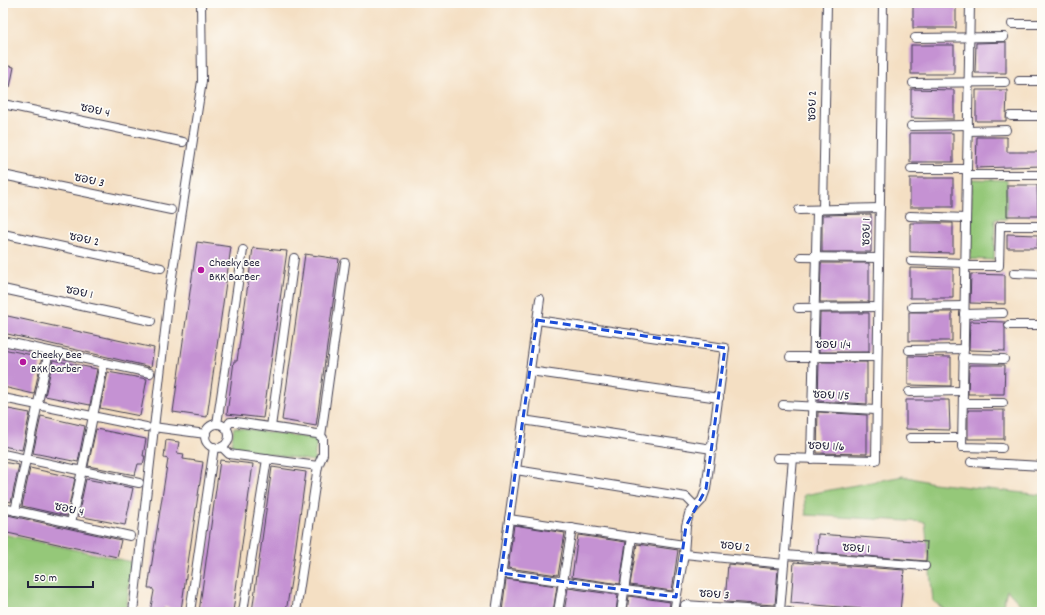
<svg xmlns="http://www.w3.org/2000/svg" width="1045" height="615" viewBox="0 0 1045 615" font-family="Dekko,'Playpen Sans Thai',sans-serif">
<rect width="100%" height="100%" fill="#fdfcf7"/>
<filter id="ink" filterUnits="userSpaceOnUse"><feTurbulence type="fractalNoise" baseFrequency=".025" numOctaves="2"/><feDisplacementMap in="SourceGraphic" scale="8" xChannelSelector="R" yChannelSelector="G"/><feConvolveMatrix kernelMatrix="1 2 1 2 8 2 1 2 1" color-interpolation-filters="sRGB"/></filter>
<filter id="wash" filterUnits="userSpaceOnUse"><feTurbulence type="fractalNoise" baseFrequency=".012" numOctaves="4" result="noise"/><feDisplacementMap in="SourceGraphic" scale="16" xChannelSelector="R" yChannelSelector="G"/><feGaussianBlur stdDeviation="0.9" result="paint"/><feColorMatrix in="noise" values="0 0 0 0 0 0 0 0 0 0 0 0 0 0 0 0 0 1.4 0 .05"/><feComposite in="paint" operator="in"/></filter>
<g filter="url(#wash)">
<rect width="100%" height="100%" fill="#f4dfc3"/>
<g fill="#95c879" stroke="#5c755a">
<path d="M972,179L1007,180L1006,219H995L994,260L970,259Z"/>
<path d="M234,427L317,439L314,461L231,448Z"/>
<path d="M903,476L933,483L1042,495V611L1021,605L1007,590L1001,612H948L933,601L925,522L806,515L804,495Z"/>
<path d="M3,534L132,562L126,612H3Z"/>
</g>
<g id="blocks">
<g fill="#c592d3">
<rect x="913" y="3" width="43" height="25"/>
<path d="M1006,42V73H975L976,43Z"/>
<rect x="911" y="45" width="43" height="29"/>
<path d="M3,65L14,67L10,87L3,86Z"/>
<path d="M911,89L954,90V119L911,118Z"/>
<path d="M976,90H1007L1006,121H976Z"/>
<rect x="910" y="133" width="43" height="29"/>
<path d="M977,137H1007V152H1042V166L976,168Z"/>
<rect x="910" y="178" width="43" height="29"/>
<path d="M1007,185H1037L1038,216H1007Z"/>
<path d="M871,214V252H822V215Z"/>
<path d="M910,223H953V253L910,252Z"/>
<path d="M1007,234L1038,235L1037,248H1007Z"/>
<path d="M197,242L231,247L207,417L173,412Z"/>
<path d="M253,248L287,251L263,418L227,414L234,361H237Z"/>
<path d="M305,254L339,259L316,426L282,420Z"/>
<path d="M821,263H869V302H820Z"/>
<path d="M910,268L953,269V298H910Z"/>
<path d="M971,274L1005,275V304L970,303Z"/>
<rect x="909" y="312" width="43" height="29"/>
<path d="M820,313H869V352H819Z"/>
<path d="M3,315L154,348L151,367L3,333Z"/>
<path d="M970,321L1005,322V351L969,350Z"/>
<path d="M3,349L42,357L34,394L3,387Z"/>
<path d="M908,356L951,357V386L908,385Z"/>
<path d="M53,360L97,369L90,405L45,396Z"/>
<path d="M819,362H867V404L818,401Z"/>
<path d="M969,365H1005L1004,394H968Z"/>
<path d="M108,372L147,379L140,416L100,408Z"/>
<path d="M906,400H949L950,430L906,429Z"/>
<path d="M3,408L30,413L22,450L3,446Z"/>
<rect x="968" y="410" width="36" height="29"/>
<path d="M818,412L867,415V454L817,453Z"/>
<path d="M41,416L85,426L78,462L33,453Z"/>
<path d="M96,429L146,439L143,456H145L143,464H138L135,475L88,466Z"/>
<path d="M166,440L179,442L177,453L184,454L183,459L203,462L181,610L164,607L163,612H150L154,591L152,588H148L168,459L164,458Z"/>
<path d="M220,460L253,464L238,574L233,612H199Z"/>
<path d="M3,462L19,465L11,502L3,500Z"/>
<path d="M272,467L306,472L291,581L286,612H252Z"/>
<path d="M30,468L75,478L67,516L22,506Z"/>
<path d="M86,479L133,488L125,525L78,516Z"/>
<path d="M3,514L121,540L117,557L3,532Z"/>
<path d="M514,525L565,533L558,575L508,568Z"/>
<path d="M818,534L927,542L926,561L817,552Z"/>
<path d="M578,535L626,542L620,584L572,577Z"/>
<path d="M637,544L678,550L672,591L630,585Z"/>
<path d="M794,562L904,570L900,612L791,603Z"/>
<path d="M728,564L778,569L775,605L725,602Z"/>
<path d="M506,579L557,586L553,612H502Z"/>
<path d="M568,588L618,595L616,612H564Z"/>
<path d="M629,596L670,602L669,612H627Z"/>
</g>
</g>
</g>
<g filter="url(#ink)">
<use href="#blocks" fill-opacity="0" stroke="#423e4f" stroke-width="1"/>
<g fill="none" stroke-linecap="round" stroke-linejoin="round">
<defs>
<g id="minor">
<path d="M970,3L962,447L1002,448"/>
<path d="M1012,24H1042"/>
<path d="M915,38L1004,37"/>
<path d="M1019,81H1042"/>
<path d="M913,83L1005,82"/>
<path d="M3,104L183,142"/>
<path d="M1011,116H1042"/>
<path d="M911,126L968,125"/>
<path d="M968,131L1006,130"/>
<path d="M911,169H967"/>
<path d="M3,175L171,210"/>
<path d="M967,175H1042"/>
<path d="M823,209L827,3"/>
<path d="M799,210L880,208"/>
<path d="M910,216L966,218"/>
<path d="M3,234L161,268"/>
<path d="M801,257L879,258"/>
<path d="M911,261L965,263"/>
<path d="M965,266H999L1000,226H1042"/>
<path d="M1014,273L1042,274"/>
<path d="M3,289L151,321"/>
<path d="M912,307L964,306"/>
<path d="M798,308L878,307"/>
<path d="M964,314L1003,313"/>
<path d="M537,320L725,348L706,489L702,500L689,514L686,526L684,554L674,612"/>
<path d="M1009,325H1042"/>
<path d="M3,341L150,373"/>
<path d="M909,350L964,349"/>
<path d="M790,357H877"/>
<path d="M963,358L1004,359"/>
<path d="M530,371L719,398"/>
<path d="M909,392L963,391"/>
<path d="M3,398L146,427"/>
<path d="M963,403H1003"/>
<path d="M783,405L876,410"/>
<path d="M523,420L712,449"/>
<path d="M217,424L243,250"/>
<circle cx="217" cy="436" r="12"/>
<path d="M153,427L206,434"/>
<path d="M271,427L294,258"/>
<path d="M226,428L230,422H236L317,434L323,438V454L318,466L296,612"/>
<path d="M321,436L345,263"/>
<path d="M910,438H962"/>
<path d="M222,447L229,454L318,466"/>
<path d="M3,454L139,483"/>
<path d="M777,458L876,460L883,3"/>
<path d="M811,459L817,211"/>
<path d="M971,462L1042,466"/>
<path d="M516,470L686,497L695,506"/>
<path d="M3,508L130,536"/>
<path d="M15,511L49,351"/>
<path d="M509,519L684,545"/>
<path d="M71,523L104,363"/>
<path d="M684,554L784,564"/>
<path d="M785,555L925,566"/>
<path d="M501,573L676,597"/>
<path d="M685,605L790,612"/>
<path d="M780,611L793,458"/>
<path d="M133,612L169,296L202,81L201,3"/>
<path d="M190,612L214,447"/>
<path d="M243,612L267,459"/>
<path d="M496,612L540,299"/>
<path d="M558,612L572,528"/>
<path d="M621,612L632,537"/>
</g>
</defs>
<use href="#minor" stroke="#423e4f" stroke-width="10"/>
<use href="#minor" stroke="#fff" stroke-width="8"/>
</g>
</g>
<path fill="none" stroke="#1d4ed8" stroke-width="3" stroke-dasharray="8 5" stroke-linejoin="round" d="M537,320L725,348L706,489L686,526L676,597L501,573Z"/>
<g fill="#b5179e" stroke="#fdfcf7" stroke-width="1.5">
<circle cx="201" cy="270" r="4"/>
<circle cx="23" cy="362" r="4"/>
</g>
<g text-anchor="middle" dominant-baseline="central" stroke-width="3.5" stroke-linejoin="round" paint-order="stroke">
<g font-size="12" fill="#22223b" stroke="#fdfcf7">
<text transform="translate(813 106) rotate(-89)">ซอย 2</text>
<text transform="translate(95 111) rotate(12)">ซอย 4</text>
<text transform="translate(89 181) rotate(12)">ซอย 3</text>
<text transform="translate(867 232) rotate(-89)">ซอย 1</text>
<text transform="translate(84 240) rotate(12)">ซอย 2</text>
<text transform="translate(79 293) rotate(12)">ซอย 1</text>
<text x="833" y="345">ซอย 1/4</text>
<text transform="translate(831 396) rotate(3)">ซอย 1/5</text>
<text transform="translate(826 447) rotate(2)">ซอย 1/6</text>
<text transform="translate(69 510) rotate(12)">ซอย 4</text>
<text transform="translate(735 547) rotate(6)">ซอย 2</text>
<text transform="translate(856 549) rotate(4)">ซอย 1</text>
<text transform="translate(714 595) rotate(4)">ซอย 3</text>
</g>
<g font-size="12" fill="#22223b" stroke="#fdfcf7" text-anchor="start">
<text x="209" y="263">Cheeky Bee<tspan x="209" dy="14">BKK BarBer</tspan></text>
<text x="31" y="355">Cheeky Bee<tspan x="31" dy="14">BKK Barber</tspan></text>
</g>
</g>
<rect width="1045" height="615" fill="none" stroke="#fdfcf7" stroke-width="16"/>
<path d="M28 581v6h65v-6" fill="none" stroke="#22223b" stroke-width="2"/>
<text x="34" y="581" font-size="12" fill="#22223b" stroke="#fdfcf7" stroke-width="3" paint-order="stroke">50 m</text>
</svg>
